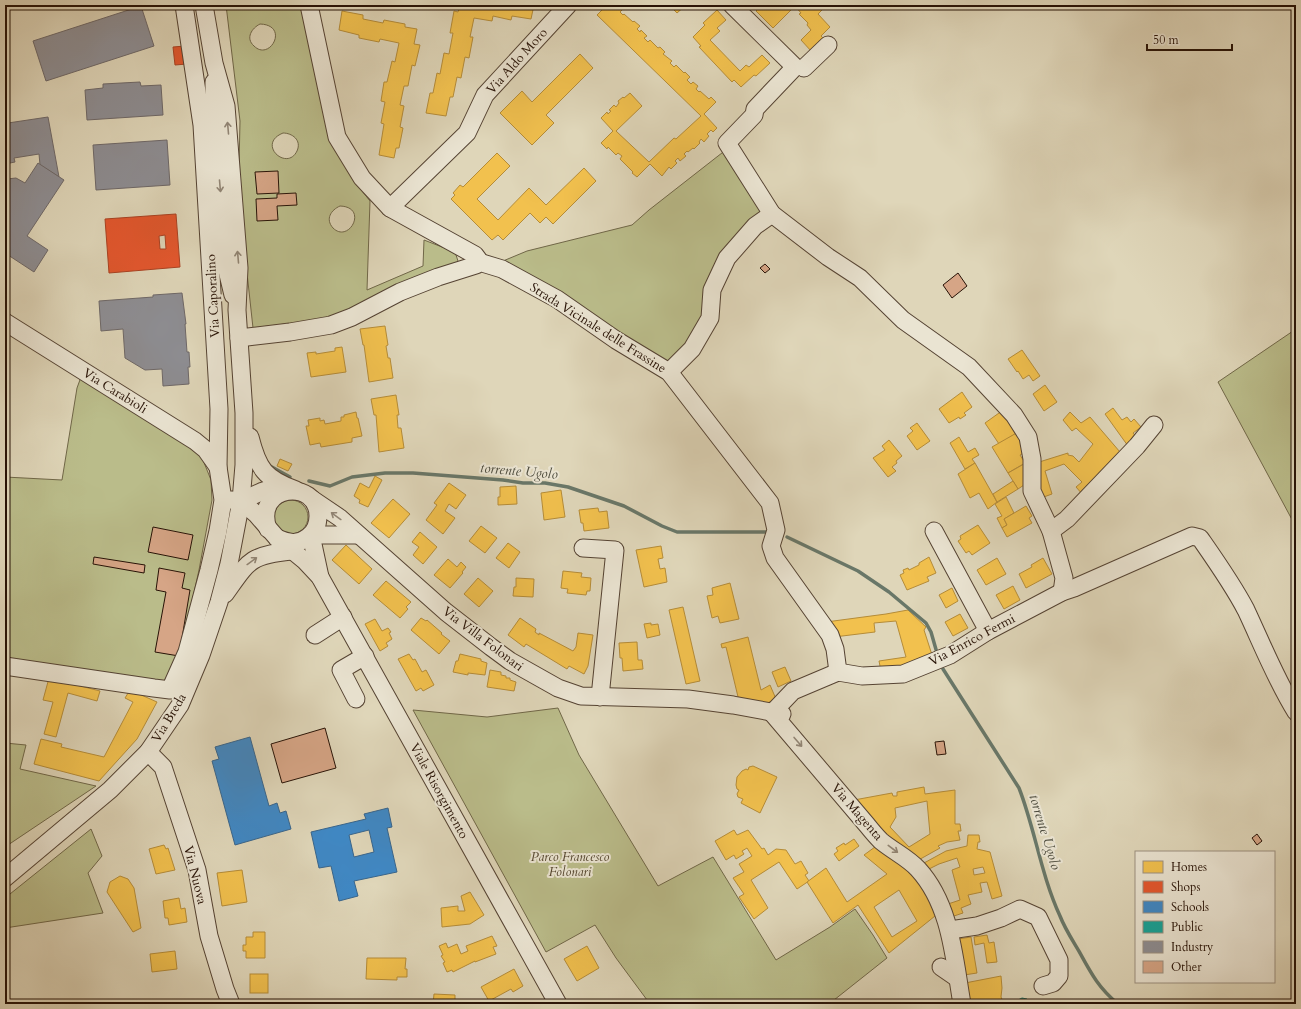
<svg xmlns="http://www.w3.org/2000/svg" width="1301" height="1009" viewBox="0 0 1301 1009" font-family="Cardo,serif">
<rect width="100%" height="100%" fill="#dfd6b9"/>
<filter id="stains"><feTurbulence type="fractalNoise" baseFrequency=".005" numOctaves="4"/><feColorMatrix values="0 0 0 0 .2 0 0 0 0 .09 0 0 0 0 .02 0 0 0 .5 -.17"/></filter>
<radialGradient id="worn" r=".72"><stop offset=".6" stop-color="#630" stop-opacity="0"/><stop offset="1" stop-color="#630" stop-opacity=".3"/></radialGradient>
<g fill="#babc8a" stroke="#706748" fill-rule="evenodd">
<path d="M226,5H303L320,97L334,145L359,187L370,201L367,290L423,266L424,240L455,252L459,264L345,312L317,320L253,328L242,227L239,167L240,121ZM260,24C290,25 270,62 254,46C245,38 252,28 260,24ZM283,133C292,133 302,140 297,151C287,172 256,144 283,133ZM340,206C369,207 349,244 333,228C325,219 331,210 340,206Z"/>
<path d="M727,149L767,211L750,223L706,318L669,366L503,261L527,251L632,225L649,210Z"/>
<path d="M1296,329V527L1218,382Z"/>
<path d="M81,377L191,444L201,455L211,480L212,500L199,570L180,656L167,684L5,662V477L62,480L77,388Z"/>
<circle cx="291" cy="517" r="17"/>
<path d="M558,708L579,755L658,886L713,857L776,960L830,927L855,909L873,935L887,958L829,1004H650L616,958L595,925L546,952L413,710L487,717Z"/>
<path d="M5,743L26,745L20,769L96,786L5,847Z"/>
<path d="M91,829L102,856L88,873L103,913L5,928V898Z"/>
</g>
<g fill="#f2c14e" stroke="#b58c38" fill-rule="evenodd">
<path d="M460,5H534L531,19L512,16L511,20L493,16L492,21L474,18L470,37H473L469,58L465,57L461,78L457,77L453,97H450L446,116L426,113L430,93H433L437,73L440,74L444,53L449,54L453,33H450L454,11L458,12Z"/>
<path d="M607,5H613L615,7L616,5L622,10L620,12L623,15L624,14L633,22L634,21L640,26L637,29L640,32L641,30L647,36L644,38L648,42L650,40L658,48L660,47L665,52L663,54L672,61L670,63L674,67L676,65L684,73L685,72L690,77L687,80L691,84L693,82L698,86L696,89L699,92L700,91L709,99L711,97L716,102L704,114L717,128L713,132L711,130L707,134L709,136L704,142L701,139L699,142L700,143L694,149L693,148L688,152L687,151L684,154L686,156L680,161L678,158L675,161L677,163L671,169L669,167L662,176L650,164L637,177L632,173L633,172L620,159L622,156L618,153L616,155L608,147L607,149L601,143L613,131L601,118L607,112L608,114L611,111L609,110L614,105L616,107L619,103L618,101L623,97L624,98L630,93L642,106L616,131L649,162L674,138L676,139L701,116L597,15Z"/>
<path d="M669,5H686L677,13Z"/>
<path d="M762,5H817L822,10L818,14L830,27L821,36L825,40L812,52L801,40L811,30L807,25L808,23L799,14L801,13L795,6L773,28L756,11Z"/>
<path d="M717,10L726,20L717,28L720,31L710,40L740,71L746,65L749,67L762,55L770,63L756,76L754,75L741,87L734,80L732,82L699,47L701,46L693,37L705,25L703,23Z"/>
<path d="M342,11L363,15V19L383,23L384,20L405,24V27L417,29L414,44L420,45L415,66L412,65L408,86H404L400,105L404,106L400,127L403,128L399,148H396L394,158L379,155L384,124L381,123L385,102L381,101L384,82H387L392,61L395,62L399,43L380,39L379,42L359,38V35L339,30Z"/>
<path d="M580,54L593,68L546,115L554,123L532,145L500,113L522,91L532,102Z"/>
<path d="M497,153L510,166L477,199L498,220L529,188L546,205L584,168L596,181L553,224L546,217L540,223L530,213L503,240L498,235L492,240L451,199L455,195L453,193L460,185L463,187Z"/>
<path d="M385,326L388,345L386,346L388,358H390L393,378L369,382L364,345H363L360,329Z"/>
<path d="M342,347L346,372L311,377L307,353L316,352V354L335,351V348Z"/>
<path d="M1022,350L1040,376L1033,381L1029,375L1023,379L1018,371L1017,372L1008,359Z"/>
<path d="M1045,385L1057,402L1044,411L1033,394Z"/>
<path d="M962,392L972,407L964,413L966,415L960,419L959,417L949,423L939,409Z"/>
<path d="M396,395L399,415H397L398,428H401L404,448L379,452L376,415H374L371,399Z"/>
<path d="M1006,408L1020,431L999,444L985,423Z"/>
<path d="M1113,408L1122,420L1127,417L1131,422L1134,419L1141,427L1133,433L1138,439L1128,446L1105,414Z"/>
<path d="M356,412L357,418H358L362,436L352,438V442L321,447L320,443L310,445L306,426H309L308,420L320,418V421L324,420L325,424L341,421V417H344V415Z"/>
<path d="M1070,412L1081,423L1090,417L1120,452L1113,458L1104,473L1083,495L1076,487L1082,482L1064,464L1045,471L1052,494L1041,498L1036,463L1068,453V455L1073,456L1079,462L1093,444L1076,428L1072,431L1063,420Z"/>
<path d="M917,423L930,441L917,450L907,436L913,431L910,428Z"/>
<path d="M1020,431L1029,450L1020,455L1025,463L1008,473L992,447Z"/>
<path d="M959,437L968,452L975,448L979,455L972,459L975,463L965,469L950,443Z"/>
<path d="M889,440L902,456L896,461L897,463L892,467L896,471L888,477L873,458L885,450L882,446Z"/>
<path d="M280,459L292,464L288,471L277,466Z"/>
<path d="M975,463L997,502L988,509L979,493L970,498L958,474Z"/>
<path d="M1024,464L1030,481L1018,489L1008,473Z"/>
<path d="M375,476L382,480L368,507L359,503L360,500L354,496L360,483L369,488Z"/>
<path d="M1013,481L1018,489L997,502L993,494Z"/>
<path d="M449,483L466,495L456,509L449,504L445,511L455,518L443,534L426,520L437,505L434,503Z"/>
<path d="M516,486L517,504L498,505V497H500V487Z"/>
<path d="M561,490L565,517L544,520L541,493Z"/>
<path d="M1006,497L1014,513L1004,519L1007,525L1002,528L997,518L1002,516L995,504Z"/>
<path d="M393,499L410,514L389,538L371,523Z"/>
<path d="M1026,506L1032,516L1029,518L1032,523L1007,537L1002,528L1007,525L1004,519Z"/>
<path d="M598,508L599,512L607,511L609,528L584,531L583,523H581L579,510Z"/>
<path d="M978,525L990,543L972,555L969,551L966,553L958,541L961,539L960,536Z"/>
<path d="M481,526L497,538L485,553L469,541Z"/>
<path d="M420,532L437,547L423,564L413,555L419,547L412,542Z"/>
<path d="M508,543L520,552L509,568L496,558Z"/>
<path d="M346,545L372,569L359,584L332,560Z"/>
<path d="M661,546L663,558L658,559L660,569L665,568L667,582L644,587L636,550Z"/>
<path d="M929,557L936,573L927,577L929,581L907,590L900,575L904,573L903,570L908,568L909,570L919,565V563Z"/>
<path d="M997,558L1006,574L986,585L977,570Z"/>
<path d="M1043,558L1052,574L1026,588L1019,574L1032,567L1031,565Z"/>
<path d="M448,559L457,567L461,562L466,567L462,572L463,573L450,588L434,575Z"/>
<path d="M563,571L582,573L581,577L591,578L590,591H587L586,595L567,593L568,589L561,588Z"/>
<path d="M478,578L493,591L479,607L464,594Z"/>
<path d="M516,578L534,579L533,597L513,596L514,587H516Z"/>
<path d="M386,581L411,602L406,607L408,609L400,618L373,595Z"/>
<path d="M730,583L739,619L720,623L718,616L712,618L707,596L713,595L712,588Z"/>
<path d="M1013,586L1020,600L1004,609L996,595Z"/>
<path d="M952,588L958,601L946,608L939,595Z"/>
<path d="M683,607L700,681L686,684L669,610Z"/>
<path d="M908,610L926,627L924,630L933,658L881,671L879,661L906,657L896,621L874,623L875,632L834,637L826,622L886,614Z"/>
<path d="M960,614L968,628L953,636L945,622Z"/>
<path d="M421,618L426,621L427,620L442,633L441,634L450,641L439,654L411,630Z"/>
<path d="M520,618L536,629L535,632L539,635V633L573,651L576,647L578,633L593,635L588,666L584,674L569,666L567,669L526,644L524,647L508,635Z"/>
<path d="M375,619L382,631L388,628L391,632L389,633L392,639L386,643L388,646L380,651L365,624Z"/>
<path d="M651,623V625L658,624L660,635L647,638L644,624Z"/>
<path d="M748,637L761,690L770,685L776,699L761,706L739,701L726,647L722,648L721,644Z"/>
<path d="M637,642L638,660H642L643,669L623,671L622,658H620L619,643Z"/>
<path d="M409,654L413,660L415,659L422,672L426,670L434,685L423,691L421,688L416,691L398,659Z"/>
<path d="M460,654L481,659V661L487,663L485,675L468,673V675L453,672L456,661H458Z"/>
<path d="M785,667L791,681L778,687L772,672Z"/>
<path d="M490,670L501,672V675L506,676V678H510V680L516,682L514,691L487,687Z"/>
<path d="M49,678L100,691L97,701L68,693L56,737L44,734L53,702L43,700Z"/>
<path d="M130,690L157,702L137,739L99,781L34,764L41,739L62,744L61,747L104,757L133,702L125,698Z"/>
<path d="M753,766L777,777L760,813L741,803L743,799L738,797L737,794L739,790L737,789L736,785L737,777L742,771L746,769L748,770L749,767Z"/>
<path d="M924,787L925,794L955,790V824H960L961,831H958L960,840L947,842L938,846L940,848L915,862L897,849L854,800L892,793L893,796H897V792ZM927,801L930,834L909,847L890,827L896,817L895,808Z"/>
<path d="M734,830L737,835L748,830L762,849L764,848L768,855L776,849L786,850L795,864L801,861L808,873L805,875L809,881L797,889L779,862L751,880L768,908L754,919L739,897L744,894L733,878L744,872L739,864L752,856L747,848L742,851L744,854L736,859L734,855L726,860L715,841Z"/>
<path d="M968,835H979L980,842H978L977,849L990,852L1002,896L992,899L987,882L980,883L982,892L968,895L971,904L961,908L963,913L951,917L945,905L960,900L952,870L960,867L957,858L939,864L927,870L924,863L946,851L967,846ZM983,867L985,873L974,875L973,869Z"/>
<path d="M854,839L859,846L839,861L834,854L838,851L836,848L844,843L845,845Z"/>
<path d="M879,844L920,877L940,912L889,953L858,905L833,923L807,882L826,868L847,902L887,874L864,855ZM899,890L917,921L892,937L874,907Z"/>
<path d="M164,845L166,849L168,848L175,870L156,874L149,849Z"/>
<path d="M242,870L247,902L222,906L217,873Z"/>
<path d="M120,876L128,879L134,888L141,928L133,932L107,892L110,882Z"/>
<path d="M470,892L484,915L470,924L442,927L441,908L458,906V911H465L461,896Z"/>
<path d="M179,898L181,909L185,908L187,922L169,925L168,918H165L163,901Z"/>
<path d="M253,932H265V958H246V951H243V945H246V937H253Z"/>
<path d="M987,935L989,943L994,942L997,962L987,963L984,943L975,945L974,937Z"/>
<path d="M492,936L497,946L493,947L496,954L475,962V961L453,972L452,970L447,972L443,963L445,962L441,956L443,955L439,946L446,943L448,948L457,944L461,954L468,951L466,946Z"/>
<path d="M971,937L977,973L964,975L958,939Z"/>
<path d="M587,946L599,968L577,981L564,959Z"/>
<path d="M175,951L177,969L152,972L150,954Z"/>
<path d="M367,958H406L405,969H407V977H397V980L366,979Z"/>
<path d="M514,969L523,986L513,992L511,989L489,1001L481,987Z"/>
<rect x="250" y="974" width="18" height="19"/>
<path d="M1001,976L1002,988L1001,997L1004,1004H969L965,983Z"/>
<path d="M434,994L455,995V1004H433Z"/>
</g>
<g fill="#e4572e" stroke="#ab4222" fill-rule="evenodd">
<path d="M185,46L187,64L175,65L173,47Z"/>
<path d="M176,214L180,267L109,273L105,219ZM165,235L166,249H160L159,236Z"/>
</g>
<g fill="#3f88c5" stroke="#38658c" fill-rule="evenodd">
<path d="M250,737L269,806L277,803L280,813L286,811L291,829L235,845L212,761L219,759L215,747Z"/>
<path d="M388,808L392,827L387,828L397,872L354,881L358,896L339,901L331,866L319,868L311,832L366,819L364,814ZM369,830L374,852L354,857L349,835Z"/>
</g>
<path fill="#17a398" stroke="#1c786c" d="M1022,998L1027,999L1030,1004H1016L1018,1000Z"/>
<g fill="#8d8d92" stroke="#6e6868">
<path d="M141,6L154,46L46,81L33,41Z"/>
<path d="M140,82L141,86L161,85L163,115L87,120L85,90L103,88V84Z"/>
<path d="M5,107L8,123L48,117L59,177L40,165L39,154L14,158L15,162L5,164Z"/>
<path d="M167,140L170,185L96,190L93,145Z"/>
<path d="M38,163L64,180L27,236L48,250L34,272L5,253V182L7,179L16,178L25,183Z"/>
<path d="M182,293L186,324H185L187,352H189L190,367H188L189,384L163,386L162,369L145,370L125,358L123,329L101,331L99,301L153,297V295Z"/>
</g>
<g fill="none" stroke-linecap="round" stroke-linejoin="round">
<g stroke="#697768" stroke-width="3.5">
<path d="M270,466L290,477"/>
<path d="M309,481L330,486L352,477L385,473H413L503,480L523,483H545L568,487L624,506L662,526L677,532H769"/>
<path d="M787,537L858,571L889,592L926,623L931,632L937,653"/>
<path d="M943,669L1019,788C1035,829 1041,875 1060,916C1065,929 1073,941 1080,953C1092,975 1099,988 1118,1004"/>
</g>
</g>
<g fill="#d6a586" stroke="#271206">
<path d="M278,171L279,193L257,194L255,172Z"/>
<path d="M296,193L297,205L277,206L278,220L257,221L256,199L277,198V194Z"/>
<path d="M765,264L770,269L765,273L760,268Z"/>
<path d="M958,273L967,286L952,298L943,285Z"/>
<path d="M153,527L193,535L188,560L148,552Z"/>
<path d="M94,557L145,565L144,573L93,564Z"/>
<path d="M159,568L185,573L182,588L190,590L179,656L155,652L166,592L156,590Z"/>
<path d="M325,728L336,768L282,783L271,744Z"/>
<path d="M944,741L946,754L937,755L935,742Z"/>
<path d="M1257,834L1262,841L1257,845L1252,838Z"/>
</g>
<g fill="none" stroke-linecap="round" stroke-linejoin="round">
<defs>
<g id="minor">
<path d="M309,5L337,137L362,178L390,208L467,133L485,95L568,5"/>
<path d="M732,5L795,67L755,109L754,115L727,143L772,214L828,257L860,278L903,320L969,367L1014,415L1028,437L1032,459V491L1051,531L1064,578L1062,592"/>
<path d="M804,68L828,45"/>
<path d="M214,82V124L227,270L233,295"/>
<path d="M390,208L475,255L478,259L479,262"/>
<path d="M5,322L195,441L206,450L218,467"/>
<path d="M239,338L290,332L331,325L352,317L400,292L438,277L476,265L479,262L502,269L557,299L616,340L669,372L770,503L776,530L771,546L775,558L830,635L835,649L838,672"/>
<path d="M669,372L692,349L710,318L712,290L727,258L755,226L772,214"/>
<path d="M250,437C258,469 265,479 296,490"/>
<path d="M312,499L340,518L446,612L491,647L510,661L558,688L581,696L688,699L733,705L782,714"/>
<path d="M231,500L241,501L263,491L282,485"/>
<path d="M241,501L256,514L277,538L305,561L320,577L558,1004"/>
<path d="M268,529C253,484 318,478 318,516C318,524 315,532 308,537C298,545 288,543 277,538"/>
<path d="M934,531L988,631"/>
<path d="M1051,531L1067,519L1137,446L1154,425"/>
<path d="M311,535H358"/>
<path d="M311,535L320,577"/>
<path d="M583,548L615,550L600,697"/>
<path d="M225,594C248,562 249,555 291,551"/>
<path d="M315,635L343,617"/>
<path d="M5,666L154,688L170,690L187,652L209,570L218,531L223,500L218,467L219,409L202,125L184,5"/>
<path d="M356,699L341,670L365,656"/>
<path d="M772,713L793,691L838,672L862,676L903,674L950,655L988,631L1062,592L1074,588L1192,536L1200,538C1216,561 1233,585 1246,610C1262,644 1276,680 1296,712"/>
<path d="M772,713L867,825C871,830 876,836 881,841C893,851 908,858 918,869C951,905 954,958 962,1004"/>
<path d="M148,752L163,767L197,870L209,936L225,989L231,1004"/>
<path d="M5,878L110,790L148,752L180,705L201,655L219,602L229,564L241,501L244,465V413L237,310L239,268L226,106L214,63L204,5"/>
<path d="M950,930L977,926L1001,918L1020,909L1038,917L1059,960V976L1053,983L1043,986"/>
<path d="M941,967L957,978"/>
</g>
</defs>
<use href="#minor" stroke="#554333" stroke-width="19"/>
<use href="#minor" stroke="#eae4d2" stroke-width="17"/>
</g>
<defs><path id="oneway-shaft" d="M-6 0H5M1.5-3L5.5 0L1.5 3" fill="none" stroke-width="1.6" stroke-linecap="round" stroke-linejoin="round"/></defs>
<g stroke="#928676">
<use href="#oneway-shaft" transform="translate(228 128) rotate(-95)"/>
<use href="#oneway-shaft" transform="translate(220 186) rotate(85)"/>
<use href="#oneway-shaft" transform="translate(238 257) rotate(-95)"/>
<use href="#oneway-shaft" transform="translate(336 516) rotate(-144)"/>
<use href="#oneway-shaft" transform="translate(252 561) rotate(-36)"/>
<use href="#oneway-shaft" transform="translate(798 742) rotate(49)"/>
<use href="#oneway-shaft" transform="translate(893 849) rotate(37)"/>
</g>
<g text-anchor="middle" dominant-baseline="central" stroke-width="4" stroke-linejoin="round" paint-order="stroke">
<g font-size="13" fill="#271206" stroke="#eae4d2">
<text transform="translate(517 61) rotate(-48)">Via Aldo Moro</text>
<text transform="translate(213 296) rotate(-93)">Via Caporalino</text>
<text transform="translate(598 328) rotate(32)">Strada Vicinale delle Frassine</text>
<text transform="translate(115 391) rotate(32)">Via Carabioli</text>
<text transform="translate(483 639) rotate(37)">Via Villa Folonari</text>
<text transform="translate(972 640) rotate(-28)">Via Enrico Fermi</text>
<text transform="translate(169 718) rotate(-59)">Via Breda</text>
<text transform="translate(439 791) rotate(61)">Viale Risorgimento</text>
<text transform="translate(857 812) rotate(49)">Via Magenta</text>
<text transform="translate(195 875) rotate(76)">Via Nuova</text>
</g>
<g font-size="13" font-style="italic" fill="#53452e" stroke="#eae4d2">
<text x="570" y="857">Parco Francesco<tspan x="570" dy="15">Folonari</tspan></text>
</g>
<g font-size="14" font-style="italic" fill="#4e4d3f" stroke="#eae4d2">
<text transform="translate(519 471) rotate(5)">torrente Ugolo</text>
<text transform="translate(1045 832) rotate(73)">torrente Ugolo</text>
</g>
</g>
<rect width="1301" height="1009" fill="none" stroke="#dfd6b9" stroke-width="20"/>
<rect x="6" y="6" width="1289" height="997" fill="none" stroke="#271206" stroke-width="2"/>
<rect x="10" y="10" width="1281" height="989" fill="none" stroke="#271206"/>
<rect x="1135" y="851" width="140" height="132" fill="#eae4d2" stroke="#9c9080"/>
<rect x="1143" y="861" width="20" height="12" fill="#f2c14e" stroke="#9c9080"/>
<text x="1171" y="871" font-size="12" fill="#271206">Homes</text>
<rect x="1143" y="881" width="20" height="12" fill="#e4572e" stroke="#9c9080"/>
<text x="1171" y="891" font-size="12" fill="#271206">Shops</text>
<rect x="1143" y="901" width="20" height="12" fill="#3f88c5" stroke="#9c9080"/>
<text x="1171" y="911" font-size="12" fill="#271206">Schools</text>
<rect x="1143" y="921" width="20" height="12" fill="#17a398" stroke="#9c9080"/>
<text x="1171" y="931" font-size="12" fill="#271206">Public</text>
<rect x="1143" y="941" width="20" height="12" fill="#8d8d92" stroke="#9c9080"/>
<text x="1171" y="951" font-size="12" fill="#271206">Industry</text>
<rect x="1143" y="961" width="20" height="12" fill="#d6a586" stroke="#9c9080"/>
<text x="1171" y="971" font-size="12" fill="#271206">Other</text>
<path d="M1147 44v6h85v-6" fill="none" stroke="#271206" stroke-width="2"/>
<text x="1153" y="44" font-size="12" fill="#271206" stroke="#eae4d2" stroke-width="3" paint-order="stroke">50 m</text>
<rect width="100%" height="100%" filter="url(#stains)"/>
<rect width="100%" height="100%" fill="url(#worn)"/>
</svg>
